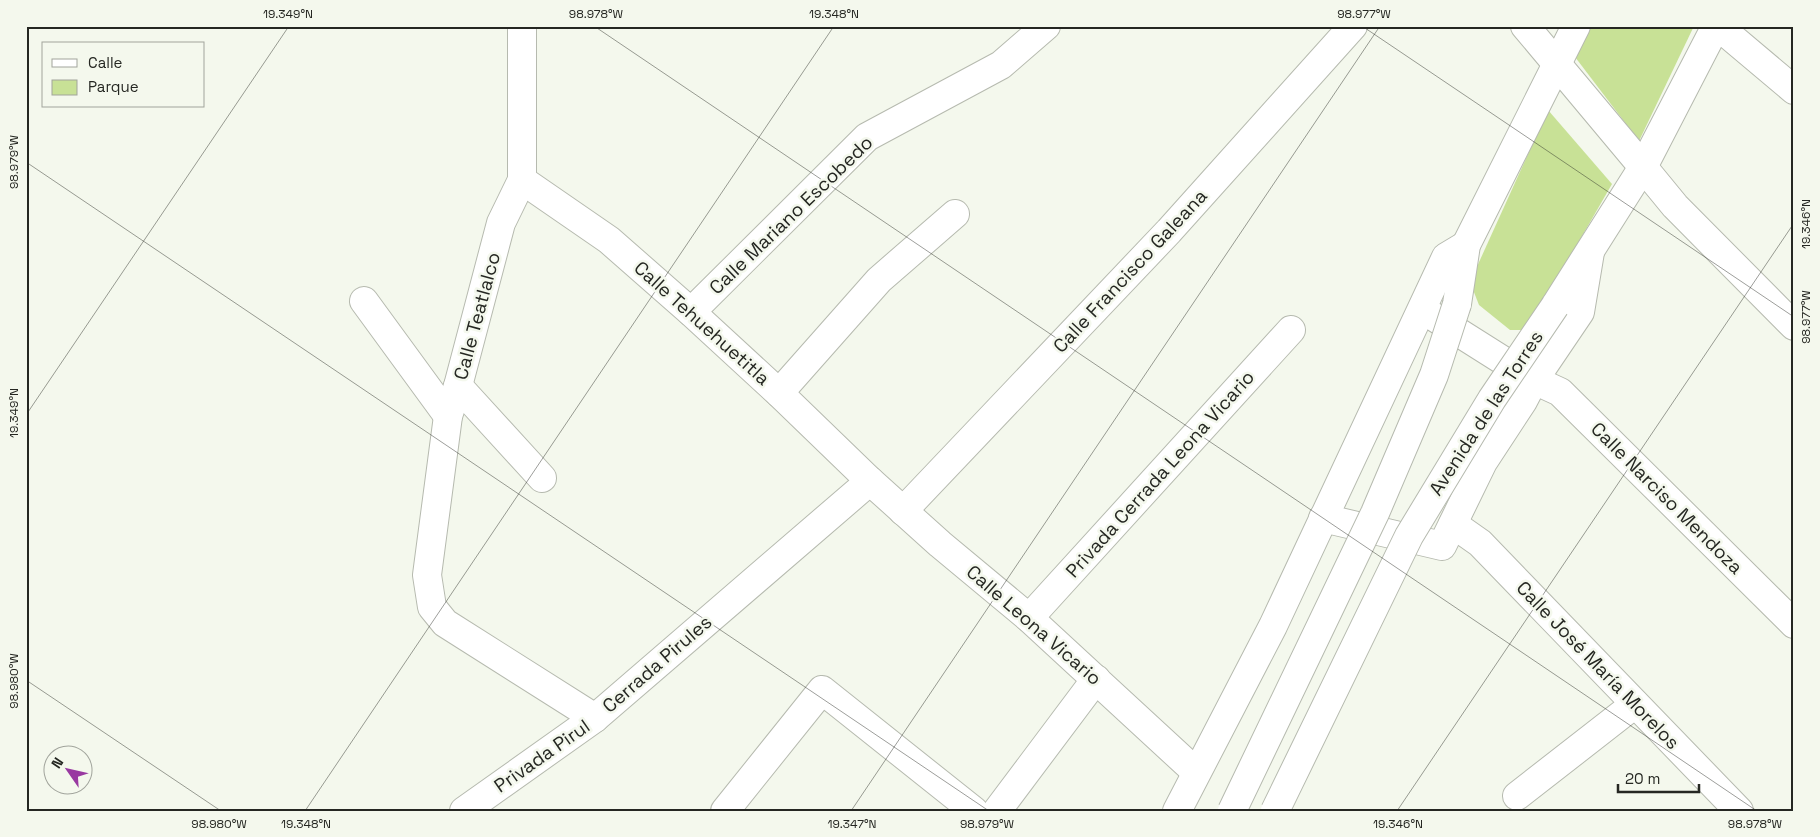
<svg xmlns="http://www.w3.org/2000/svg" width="1820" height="837" viewBox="0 0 1820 837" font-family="'Space Grotesk',sans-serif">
<rect width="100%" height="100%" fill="#f4f8ed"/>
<g fill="#c8e196">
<path d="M1585,26H1694L1639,141L1572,53Z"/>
<path d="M1548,110L1612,184L1528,330H1510L1479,305L1470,282Z"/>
</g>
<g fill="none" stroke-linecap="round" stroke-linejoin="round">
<defs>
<g id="minor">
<path d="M1718,26L1794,90"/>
<path d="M1643,167L1675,206L1794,326"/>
<path d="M522,180L501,223L458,386L448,416L427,575L432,607L445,623L595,718"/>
<path d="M364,301L448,416"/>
<path d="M691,312L867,137L1001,65L1046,26"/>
<path d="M1431,315L1534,380L1560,392L1794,624"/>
<path d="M458,386L542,478"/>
<path d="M779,393L879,280L955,214"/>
<path d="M903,511L1169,231L1353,26"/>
<path d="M1323,518L1442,546L1483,462L1523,401L1534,380L1580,312L1590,252"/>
<path d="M1453,524L1480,543L1739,811"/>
<path d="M1029,618L1291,330"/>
<path d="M1517,796L1635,704"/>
<path d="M464,811L595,718L870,481"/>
<path d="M725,811L822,690L974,811"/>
<path d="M997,811L1096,679"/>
<path d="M1177,811L1273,626L1446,257L1466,245"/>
</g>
<g id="tertiary">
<path d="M522,26V180L609,240L691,312L779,393L870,481L940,544L1029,618L1196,772"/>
<path d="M1525,26L1643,167"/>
</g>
<g id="secondary">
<path d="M1457,304L1466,245L1576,26"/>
<path d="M1555,306L1643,167L1716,26"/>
</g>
</defs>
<use href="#minor" stroke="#b6baaf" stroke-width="30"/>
<use href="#tertiary" stroke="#b6baaf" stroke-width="30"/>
<use href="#secondary" stroke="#b6baaf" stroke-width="30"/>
<use href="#minor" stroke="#fff" stroke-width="28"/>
<use href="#tertiary" stroke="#fff" stroke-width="28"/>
<use href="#secondary" stroke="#fff" stroke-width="28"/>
<defs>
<g id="secondary-bridge">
<path d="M1232,811L1375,513L1434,375L1457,304"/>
<path d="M1275,811L1409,536L1492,399L1555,306"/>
</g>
</defs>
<use href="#secondary-bridge" stroke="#b6baaf" stroke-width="30" stroke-linecap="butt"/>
<use href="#secondary-bridge" stroke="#fff" stroke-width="28"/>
</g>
<path fill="none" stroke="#252722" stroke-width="1" stroke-opacity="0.45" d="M594,26L1757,811M1362,26L1794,317M26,162L989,811M26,415L289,26M26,680L221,811M305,811L834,26M851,811L1380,26M1397,811L1794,223"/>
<g text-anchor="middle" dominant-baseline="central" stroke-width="5" stroke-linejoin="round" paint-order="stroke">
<g font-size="19" fill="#252722" stroke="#f4f8ed">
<text transform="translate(791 215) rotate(-44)">Calle Mariano Escobedo</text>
<text transform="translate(1130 271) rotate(-47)">Calle Francisco Galeana</text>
<text transform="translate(477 316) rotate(-75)">Calle Teatlalco</text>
<text transform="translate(702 323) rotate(42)">Calle Tehuehuetitla</text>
<text transform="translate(1486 413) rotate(-57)">Avenida de las Torres</text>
<text transform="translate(1160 474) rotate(-48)">Privada Cerrada Leona Vicario</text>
<text transform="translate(1667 498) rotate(45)">Calle Narciso Mendoza</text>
<text transform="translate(1034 625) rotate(41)">Calle Leona Vicario</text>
<text transform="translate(657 664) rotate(-41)">Cerrada Pirules</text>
<text transform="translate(1598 665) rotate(46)">Calle José María Morelos</text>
<text transform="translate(542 756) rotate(-35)">Privada Pirul</text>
</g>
</g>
<rect width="1820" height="837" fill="none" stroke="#f4f8ed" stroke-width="55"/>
<rect x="42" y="42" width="162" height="65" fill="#f4f8ed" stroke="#a1a49c"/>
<rect x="52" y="59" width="25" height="8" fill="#ffffff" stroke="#a1a49c"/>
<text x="88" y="68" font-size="15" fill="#252722">Calle</text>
<rect x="52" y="80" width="25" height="15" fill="#c8e196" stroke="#a1a49c"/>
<text x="88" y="92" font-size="15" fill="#252722">Parque</text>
<g transform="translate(68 770) rotate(304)"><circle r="24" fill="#f4f8ed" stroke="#a1a49c"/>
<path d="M0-4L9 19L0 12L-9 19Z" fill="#9939a1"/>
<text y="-8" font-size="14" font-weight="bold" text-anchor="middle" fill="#252722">N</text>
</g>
<path d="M1618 784v8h81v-8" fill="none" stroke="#252722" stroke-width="2.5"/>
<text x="1625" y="784" font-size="15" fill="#252722" stroke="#f4f8ed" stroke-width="4" paint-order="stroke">20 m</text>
<rect x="28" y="28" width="1764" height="782" fill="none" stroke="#252722" stroke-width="2"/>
<g font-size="12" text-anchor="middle" fill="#252722">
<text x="288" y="18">19.349°N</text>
<text x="596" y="18">98.978°W</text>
<text x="834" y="18">19.348°N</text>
<text x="1364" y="18">98.977°W</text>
<text transform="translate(14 162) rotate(-90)" y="4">98.979°W</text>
<text transform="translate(1806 224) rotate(-90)" y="4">19.346°N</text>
<text transform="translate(1806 317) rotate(-90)" y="4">98.977°W</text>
<text transform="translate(14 413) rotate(-90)" y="4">19.349°N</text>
<text transform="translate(14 681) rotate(-90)" y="4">98.980°W</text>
<text x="219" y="828">98.980°W</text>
<text x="306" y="828">19.348°N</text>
<text x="852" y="828">19.347°N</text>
<text x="987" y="828">98.979°W</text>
<text x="1398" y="828">19.346°N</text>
<text x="1755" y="828">98.978°W</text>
</g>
</svg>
